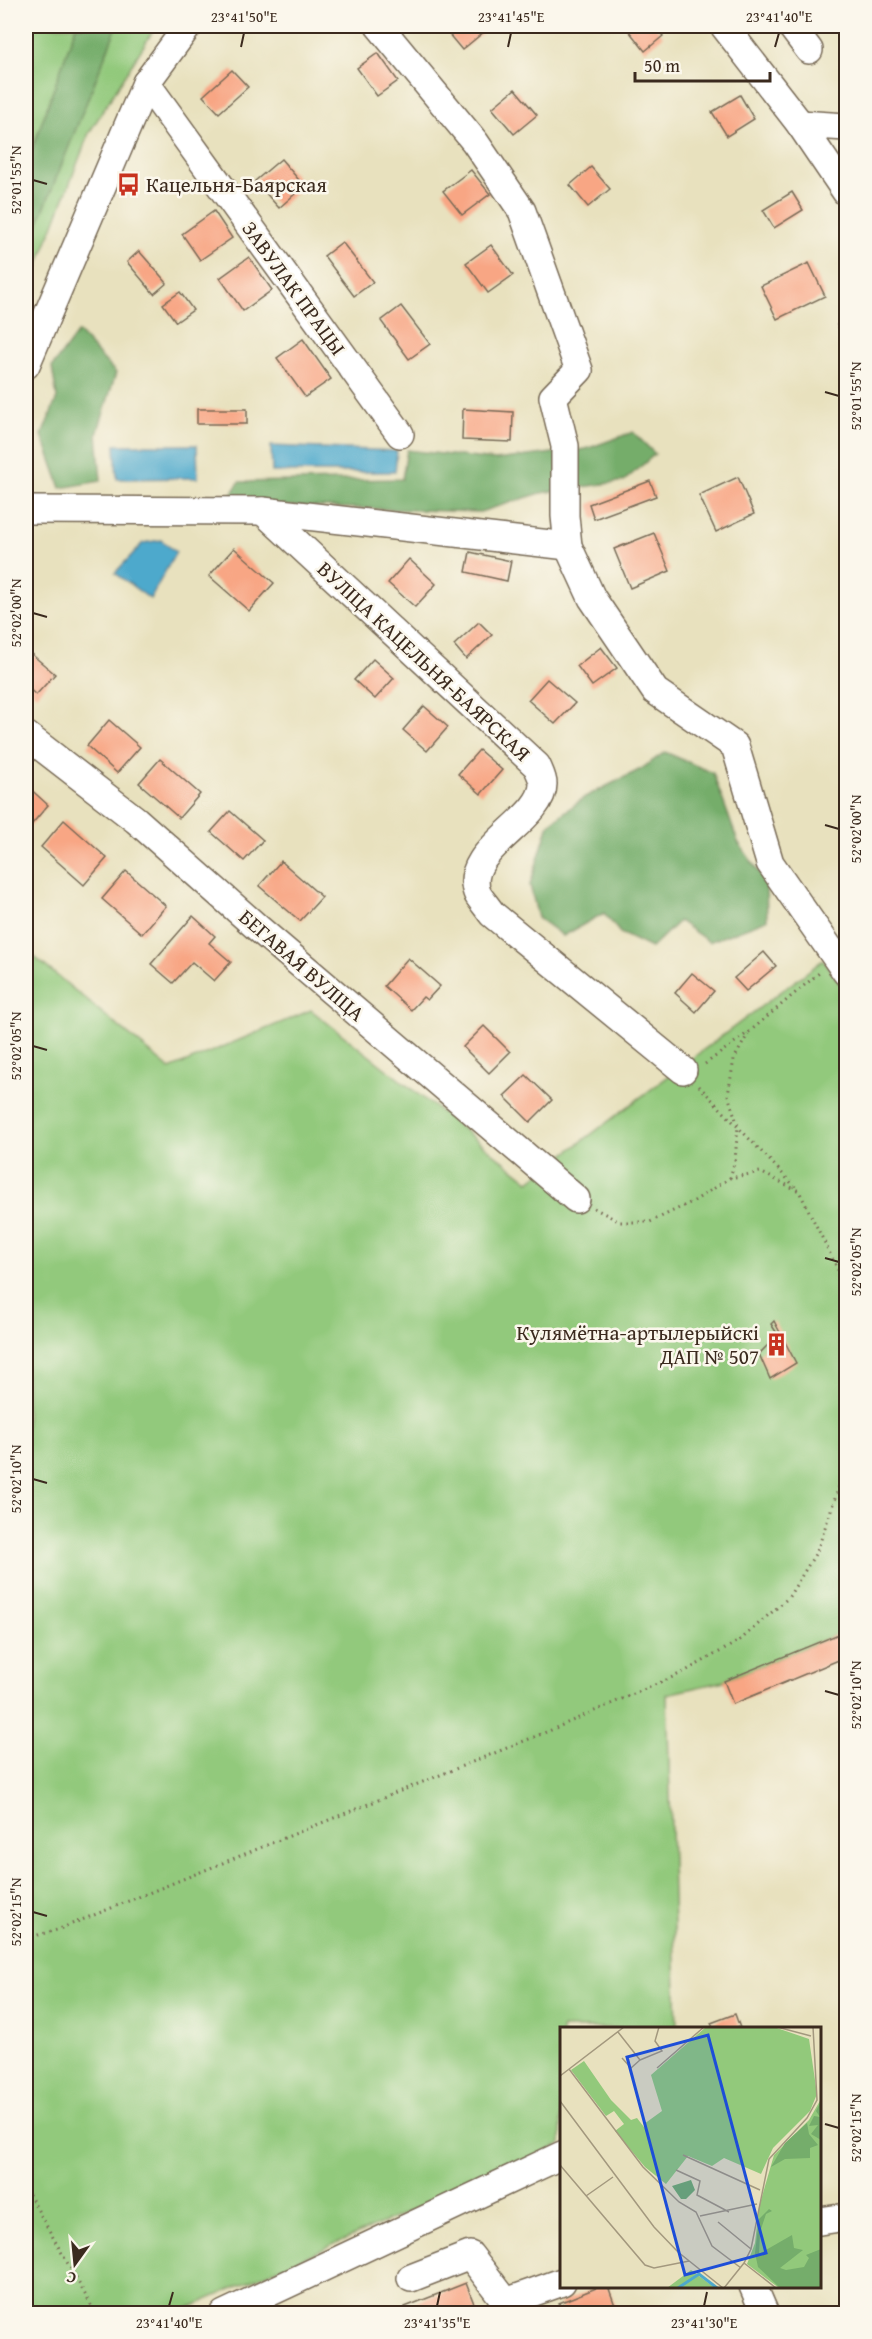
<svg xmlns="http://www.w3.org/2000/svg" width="872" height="2339" viewBox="0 0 872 2339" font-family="'Gentium Book Plus',serif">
<rect width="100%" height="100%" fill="#fbf7ec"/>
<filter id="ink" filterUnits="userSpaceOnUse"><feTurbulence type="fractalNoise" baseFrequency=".0167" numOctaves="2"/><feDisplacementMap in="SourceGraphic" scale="12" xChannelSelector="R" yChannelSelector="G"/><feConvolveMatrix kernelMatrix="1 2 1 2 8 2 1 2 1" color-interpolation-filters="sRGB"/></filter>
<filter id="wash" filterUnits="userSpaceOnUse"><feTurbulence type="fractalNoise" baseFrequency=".008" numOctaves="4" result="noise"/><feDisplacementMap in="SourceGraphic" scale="24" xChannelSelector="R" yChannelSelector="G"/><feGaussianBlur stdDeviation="1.35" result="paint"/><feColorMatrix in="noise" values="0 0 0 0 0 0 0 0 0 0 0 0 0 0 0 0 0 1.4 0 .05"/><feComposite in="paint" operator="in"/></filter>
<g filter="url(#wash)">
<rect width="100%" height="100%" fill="#e8e1be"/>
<g fill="#92c97b" stroke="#667a4c" stroke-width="1.5">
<path d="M26,26H156L89,133L26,297Z"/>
<path d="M26,950L170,1069L311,1010L529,1181L823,960L846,992V1631L724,1681L667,1694L677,2028H562L561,2145L177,2313H26Z"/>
</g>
<g fill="#75ad6b" stroke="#586c44" stroke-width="1.5">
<path d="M76,26H117L26,254V167Z"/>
<path d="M78,332L116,373L97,434L101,481L61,488L42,435L57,398L52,367Z"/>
<path d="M633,432L655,454L624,481L541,493L480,512L225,504L239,482L402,479L407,450L495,460L586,449Z"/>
<path d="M665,752L713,773L738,842L766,882L767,920L709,942L679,921L651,948L620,933L604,913L563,936L538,918L530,885L549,824L585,797L641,769Z"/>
</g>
<g fill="#4ea9cc" stroke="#446a75" stroke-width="1.5">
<path d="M115,445H197L198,478L117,479Z"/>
<path d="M271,446L397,451L395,472H272Z"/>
<path d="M161,540L176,552L150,599L115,573L143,543Z"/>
</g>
<g id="blocks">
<g fill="#f8a684">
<path d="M442,26H491L462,50Z"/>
<path d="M625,26H655L663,36L645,51Z"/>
<path d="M378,53L398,81L377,96L357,68Z"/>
<path d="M232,70L248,87L219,113L203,96Z"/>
<path d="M515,89L537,115L514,134L492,108Z"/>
<path d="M740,95L754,119L727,136L712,112Z"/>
<path d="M281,159L304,186L279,208L255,181Z"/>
<path d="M591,167L610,189L588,207L570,185Z"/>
<path d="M471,170L490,194L462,215L443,191Z"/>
<path d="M792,192L803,210L774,228L763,210Z"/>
<path d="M214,211L232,238L200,260L182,234Z"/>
<path d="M342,242L373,282L354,296L324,256Z"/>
<path d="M491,245L513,275L488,293L466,263Z"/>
<path d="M139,251L167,283L154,294L127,262Z"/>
<path d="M249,257L272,290L243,311L220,278Z"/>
<path d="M809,263L825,296L777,319L761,286Z"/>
<path d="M180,292L193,310L176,322L163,304Z"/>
<path d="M401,306L430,344L409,359L381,321Z"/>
<path d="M846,319V341L837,325Z"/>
<path d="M303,339L331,379L305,397L277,358Z"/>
<rect x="197" y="409" width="50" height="15"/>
<path d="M463,409L513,412L512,442L462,440Z"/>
<path d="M738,477L754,514L716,532L699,495Z"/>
<path d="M650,481L656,496L594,519L589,504Z"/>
<path d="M654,533L670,571L630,588L614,549Z"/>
<path d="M234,548L274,583L249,611L209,576Z"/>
<path d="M470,552L511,561L507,581L466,572Z"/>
<path d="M409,559L436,584L415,607L388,583Z"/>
<path d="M479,622L492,635L466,659L454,645Z"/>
<path d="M601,647L617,668L592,686L577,666Z"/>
<path d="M30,653L55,674L36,695L26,686V658Z"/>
<path d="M373,659L394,678L375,699L354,680Z"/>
<path d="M547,679L575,703L555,724L528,700Z"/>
<path d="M424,706L448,727L427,751L403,730Z"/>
<path d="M109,720L140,747L117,773L87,746Z"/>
<path d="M479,750L502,770L481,794L458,774Z"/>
<path d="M160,759L200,794L179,818L139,783Z"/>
<path d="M26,785L48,805L26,831Z"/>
<path d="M230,811L263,840L244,861L211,832Z"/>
<path d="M64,820L107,858L84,885L41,847Z"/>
<path d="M281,861L322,897L300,921L259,886Z"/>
<path d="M126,871L166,906L142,934L102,899Z"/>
<path d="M193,916L215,936L209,943L231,962L214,981L192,962L173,983L151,964Z"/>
<path d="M764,952L776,966L746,991L734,978Z"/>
<path d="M408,958L440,986L427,1000L423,997L411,1010L384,986Z"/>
<path d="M692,973L714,991L696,1012L675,993Z"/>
<path d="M484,1026L510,1052L489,1073L463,1047Z"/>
<path d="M526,1075L552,1100L530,1122L504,1096Z"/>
<path d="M774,1321L796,1363L770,1379L759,1354L778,1335L771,1324Z"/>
<path d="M846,1631V1657L733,1704L724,1681Z"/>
<path d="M735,2014L740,2028H713L711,2023Z"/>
<path d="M466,2283L478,2314H407L405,2307Z"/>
<path d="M601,2286H608L618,2314H563L559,2303Z"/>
</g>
</g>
</g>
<g filter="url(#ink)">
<use href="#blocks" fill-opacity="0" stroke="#786a56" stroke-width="1.5"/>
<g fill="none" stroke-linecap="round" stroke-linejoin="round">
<defs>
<g id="minor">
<path d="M379,26L475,142L522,211L579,370L553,397L565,446V516L568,546L592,598L655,691L735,746L770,863L846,972"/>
<path d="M724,26L800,124L846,192"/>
<path d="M791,26L809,50"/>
<path d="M146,83L400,434"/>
<path d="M800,124L846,127"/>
<path d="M26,365L146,83L188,26"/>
<path d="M26,510L263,511L568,546"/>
<path d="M263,511L537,766C539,771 543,778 543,784C543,822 458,851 478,895C482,901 488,908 492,914L683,1070"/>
<path d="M26,735L136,820L259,929L576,1199"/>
<path d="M820,2221L846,2217"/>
<path d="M411,2278L470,2255L506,2302"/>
<path d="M753,2286L765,2314"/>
<path d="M224,2314L562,2155"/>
<path d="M511,2314L506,2302L562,2282"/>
</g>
</defs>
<use href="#minor" stroke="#786a56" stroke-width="30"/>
<g stroke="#786a56" stroke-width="3" stroke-dasharray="1.5 4.5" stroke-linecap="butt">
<path d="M705,1064L749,1032L819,973"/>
<path d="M699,1086L798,1190"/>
<path d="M730,1178L735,1160L738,1126L728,1095L734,1059L748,1034"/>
<path d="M594,1208L620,1222H650L694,1201L730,1178L760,1172L799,1191L846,1286"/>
<path d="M26,1938L57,1930L544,1733L682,1673L739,1641L788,1598L817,1551L846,1466"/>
<path d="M26,2189L96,2314"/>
</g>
<use href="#minor" stroke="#fff" stroke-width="27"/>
</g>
</g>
<path fill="none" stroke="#3b2a1e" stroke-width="2" d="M241,47L244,33M508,47L511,33M775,47L779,33M33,180L47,184M825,392L839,396M33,613L47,617M825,825L839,829M33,1046L47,1050M825,1258L839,1262M33,1479L47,1483M825,1691L839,1695M33,1912L47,1916M825,2124L839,2128M169,2306L173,2292M437,2306L440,2292M704,2306L707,2292"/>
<defs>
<symbol id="bus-bare" viewBox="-9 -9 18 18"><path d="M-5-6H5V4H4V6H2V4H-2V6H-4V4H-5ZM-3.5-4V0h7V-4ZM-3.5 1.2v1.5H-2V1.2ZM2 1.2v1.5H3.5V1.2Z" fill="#c8321e" stroke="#fbf7ec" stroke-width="2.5" paint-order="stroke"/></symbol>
<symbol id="building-bare" viewBox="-9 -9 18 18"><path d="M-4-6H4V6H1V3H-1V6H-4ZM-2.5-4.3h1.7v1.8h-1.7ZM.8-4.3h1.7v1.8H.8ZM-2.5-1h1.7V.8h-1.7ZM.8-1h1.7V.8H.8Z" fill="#c8321e" stroke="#fbf7ec" stroke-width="2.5" paint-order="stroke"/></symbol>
</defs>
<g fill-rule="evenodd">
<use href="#bus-bare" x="112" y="168" width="33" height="33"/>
<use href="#building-bare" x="760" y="1328" width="33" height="33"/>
</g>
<g text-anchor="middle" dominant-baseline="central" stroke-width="5" stroke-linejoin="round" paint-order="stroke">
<g font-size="21" fill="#3b2a1e" stroke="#fbf7ec" text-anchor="start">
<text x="146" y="184">Кацельня-Баярская</text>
<text x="759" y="1332" text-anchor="end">Кулямётна-артылерыйскі<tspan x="759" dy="24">ДАП № 507</tspan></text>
</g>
<g font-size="21" fill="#3b2a1e" stroke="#fbf7ec">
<text transform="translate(294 288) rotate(54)">ЗАВУЛАК ПРАЦЫ</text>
<text transform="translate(424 661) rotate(43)">ВУЛІЦА КАЦЕЛЬНЯ-БАЯРСКАЯ</text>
<text transform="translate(302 965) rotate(41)">БЕГАВАЯ ВУЛІЦА</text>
</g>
</g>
<g transform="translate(560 2027)">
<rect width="261" height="261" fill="#e8e1be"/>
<path d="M146,0H214L249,12L257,67L250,84L213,121L201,147L164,131L152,139L128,129L106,157L85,140L55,104L64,97L54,84L46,89L11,43L24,34L51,73L71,93L77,91L87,104L84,97L102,84L91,48ZM261,72V261H219L187,237L195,216L199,180L214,128L249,93ZM131,243L155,261H107Z" fill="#92c97b"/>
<path d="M261,74V113L251,107L258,98L249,99L254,89L260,90L256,84ZM247,96L249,107L258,118L250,121V131L225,132L211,140L225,116ZM131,153L135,163L126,172H121L112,159ZM209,182L212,184L206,187L200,205L199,227L232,208L234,221L243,223L220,241L226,243L244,240L249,231L246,228L261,222V261H220L198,240L195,226L199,192Z" fill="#75ad6b"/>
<path fill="none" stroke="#4ea9cc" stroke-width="3" d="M118,261L139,247L157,261"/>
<path fill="none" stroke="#a3987e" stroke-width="1.5" d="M217,0L251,9M58,5L80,33L71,41L62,31M80,33L102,24L95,14L99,0M97,41L144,0M9,42L83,140L119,175L136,185L152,219L181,241M0,49L64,0M0,74L94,200L118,225L163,261M123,128L200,163M0,138L85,238L94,241L129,234M116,143L140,154L137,168L169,185M26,169L53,150M140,189L197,177M158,195L191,222M184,236L216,261M164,261L184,236L191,222L209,132L247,91L257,73L253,0"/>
<path fill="#1d4ed8" fill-opacity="0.15" stroke="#1d4ed8" stroke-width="3" d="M148,8L206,226L125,248L67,30Z"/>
<rect width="261" height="261" fill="none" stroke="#3b2a1e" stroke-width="3"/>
</g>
<rect width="872" height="2339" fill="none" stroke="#fbf7ec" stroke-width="66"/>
<g transform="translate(75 2264) rotate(195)" stroke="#fbf7ec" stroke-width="4.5" paint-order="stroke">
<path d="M0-4.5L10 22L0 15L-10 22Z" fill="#3b2a1e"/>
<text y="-9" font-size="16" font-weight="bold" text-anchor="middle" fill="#3b2a1e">С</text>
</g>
<path d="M635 72v9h135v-9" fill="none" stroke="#3b2a1e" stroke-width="3"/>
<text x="644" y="72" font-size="18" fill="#3b2a1e" stroke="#fbf7ec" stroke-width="4.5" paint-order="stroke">50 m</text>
<rect x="33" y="33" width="806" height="2273" fill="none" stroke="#3b2a1e" stroke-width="2"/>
<g font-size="15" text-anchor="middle" fill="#3b2a1e">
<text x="244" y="22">23°41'50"E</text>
<text x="511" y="22">23°41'45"E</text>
<text x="779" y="22">23°41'40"E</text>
<text transform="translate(16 180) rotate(-90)" y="5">52°01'55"N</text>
<text transform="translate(856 396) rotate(-90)" y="5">52°01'55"N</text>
<text transform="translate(16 613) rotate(-90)" y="5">52°02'00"N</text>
<text transform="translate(856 829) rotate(-90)" y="5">52°02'00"N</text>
<text transform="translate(16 1046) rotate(-90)" y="5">52°02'05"N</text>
<text transform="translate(856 1262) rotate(-90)" y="5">52°02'05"N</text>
<text transform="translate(16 1479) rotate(-90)" y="5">52°02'10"N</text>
<text transform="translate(856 1695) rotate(-90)" y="5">52°02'10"N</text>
<text transform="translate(16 1912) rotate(-90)" y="5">52°02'15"N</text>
<text transform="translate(856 2128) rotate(-90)" y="5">52°02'15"N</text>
<text x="169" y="2328">23°41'40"E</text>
<text x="437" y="2328">23°41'35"E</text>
<text x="704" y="2328">23°41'30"E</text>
</g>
</svg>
